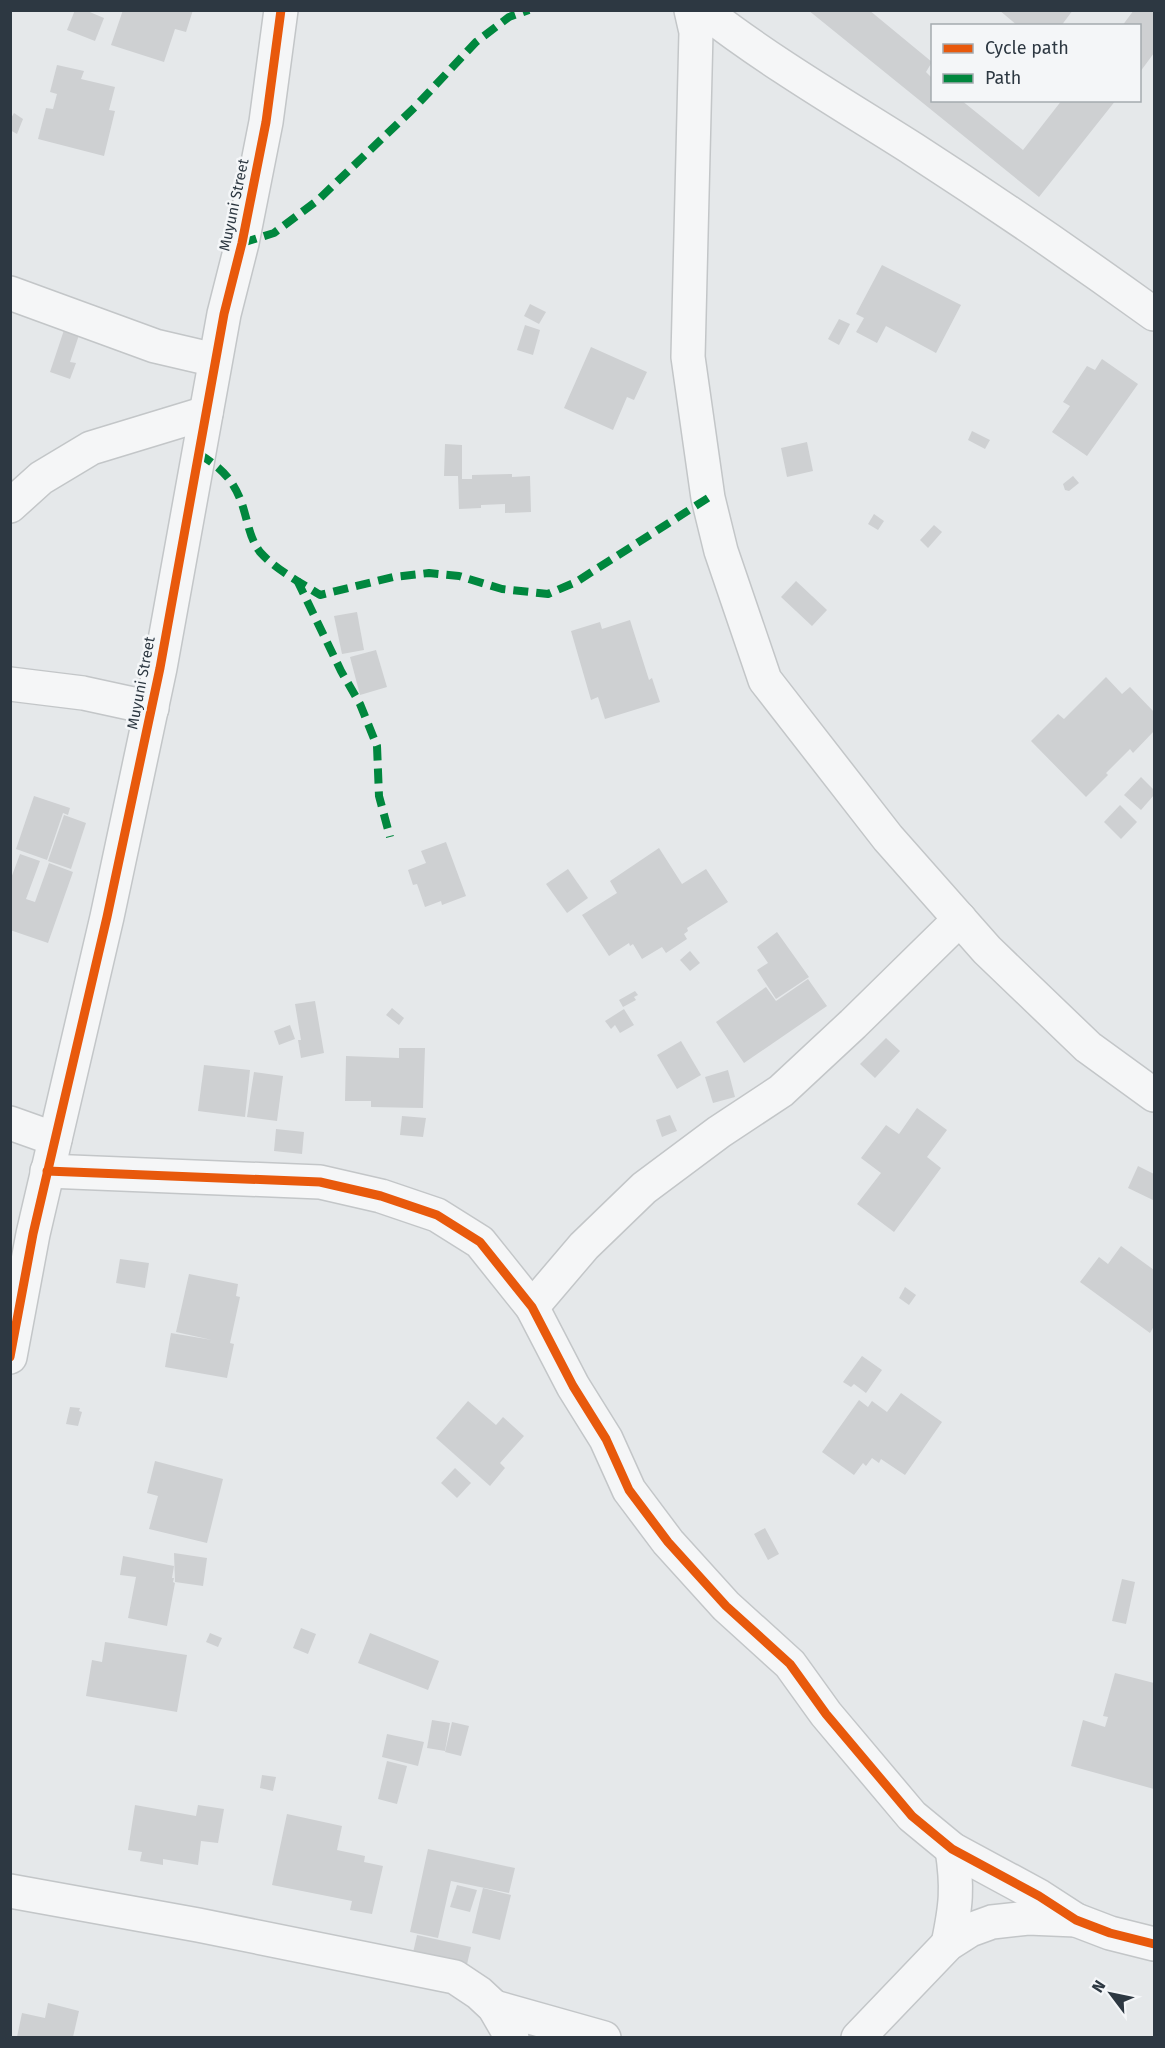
<svg xmlns="http://www.w3.org/2000/svg" width="1165" height="2048" viewBox="0 0 1165 2048" font-family="'Fira Sans',sans-serif">
<rect width="100%" height="100%" fill="#e5e8ea"/>
<g fill="#ced0d2">
<path d="M75,10H85L104,18L95,41L67,30Z"/>
<path d="M123,10H193L186,32L175,29L164,62L111,45Z"/>
<path d="M808,10H869L932,62L926,72L932,78V100H961L1023,150L1062,100H1116L1039,197Z"/>
<path d="M999,10H1073L1061,26H1018Z"/>
<path d="M1134,10H1154V53L1140,72V26H1122Z"/>
<path d="M57,65L84,71L81,79L115,87L109,110L115,111L104,156L38,139L46,108L53,109L57,94L50,92Z"/>
<path d="M14,113L23,119L17,134L10,130V120Z"/>
<path d="M882,265L961,305L936,353L886,326L877,343L856,332L864,318L856,314Z"/>
<path d="M530,304L546,312L539,324L524,316Z"/>
<path d="M839,319L850,324L839,345L828,339Z"/>
<path d="M66,324L81,329L70,362L76,363L70,379L50,372Z"/>
<path d="M525,325L540,330L533,355L517,350Z"/>
<path d="M591,347L647,372L634,400L627,397L613,430L564,408Z"/>
<path d="M1102,359L1138,384L1087,456L1052,432L1070,406L1063,402L1087,366L1095,370Z"/>
<path d="M972,431L990,440L985,449L968,440Z"/>
<path d="M807,442L813,471L787,477L781,448Z"/>
<path d="M445,444L462,445V479H472V475L512,474V477L530,476L531,512L505,513V504L481,505V508L459,509L458,476H444Z"/>
<path d="M1073,476L1079,483L1069,491L1065,490L1063,484Z"/>
<path d="M874,514L884,521L878,530L868,524Z"/>
<path d="M934,525L942,532L928,548L920,540Z"/>
<path d="M796,581L827,610L812,626L781,597Z"/>
<path d="M357,612L364,650L342,654L334,616Z"/>
<path d="M630,620L649,680L652,678L660,702L605,719L598,697L591,700L571,631L600,622L602,629Z"/>
<path d="M376,650L387,687L360,695L350,657Z"/>
<path d="M1106,677L1122,694L1130,687L1154,712V731L1133,753L1130,749L1106,773L1108,775L1086,797L1031,741L1058,714L1064,719Z"/>
<path d="M1141,777L1154,790V795L1141,810L1124,795Z"/>
<path d="M34,796L70,808L68,815L63,813L47,860L16,849Z"/>
<path d="M1120,805L1137,822L1121,839L1104,822Z"/>
<path d="M64,815L86,823L71,869L48,861Z"/>
<path d="M446,842L466,896L442,905L441,901L425,907L417,884L413,885L408,870L426,863L421,851Z"/>
<path d="M659,848L682,884L706,869L728,902L687,928L688,931L684,934L687,939L666,953L662,947L642,959L633,944L630,946L629,943L609,956L582,915L617,893L610,881Z"/>
<path d="M20,854L40,861L26,899L35,902L49,863L73,872L48,943L10,930V881Z"/>
<path d="M568,869L588,898L567,913L546,884Z"/>
<path d="M777,932L809,977L776,999L757,970L768,963L757,947Z"/>
<path d="M690,951L700,963L690,971L680,960Z"/>
<path d="M808,979L827,1006L744,1063L716,1022L766,987L776,1001Z"/>
<path d="M635,991L638,995L634,997L636,1000L623,1007L619,1000Z"/>
<path d="M315,1001L324,1053L301,1058L298,1040H301L295,1004Z"/>
<path d="M392,1008L404,1018L399,1025L386,1015Z"/>
<path d="M624,1009L634,1025L620,1033L615,1025L611,1029L605,1021Z"/>
<path d="M290,1025L295,1039L279,1045L274,1031Z"/>
<path d="M886,1038L900,1051L875,1078L860,1064Z"/>
<path d="M681,1041L701,1075L677,1089L657,1055Z"/>
<path d="M399,1048H425L423,1108L371,1107V1101H345L346,1056L399,1058Z"/>
<path d="M204,1065L250,1070L245,1117L198,1111Z"/>
<path d="M728,1070L735,1097L713,1103L705,1077Z"/>
<path d="M254,1072L283,1076L277,1121L247,1117Z"/>
<path d="M917,1108L947,1130L927,1157L941,1168L894,1232L857,1204L881,1173L861,1158L886,1125L899,1134Z"/>
<path d="M670,1115L677,1131L662,1137L656,1120Z"/>
<path d="M402,1116L426,1118L423,1137L400,1135Z"/>
<path d="M276,1129L304,1132L302,1154L274,1151Z"/>
<path d="M1138,1166L1154,1174V1196L1153,1200L1128,1188Z"/>
<path d="M1121,1246L1154,1270V1326L1150,1333L1080,1282L1099,1257L1108,1264Z"/>
<path d="M120,1259L149,1263L145,1288L116,1283Z"/>
<path d="M189,1274L238,1284L236,1296L240,1297L230,1343L234,1344L227,1378L165,1367L171,1333L212,1340L176,1332Z"/>
<path d="M905,1287L916,1295L909,1305L899,1298Z"/>
<path d="M862,1356L882,1370L866,1393L854,1384L851,1387L843,1382Z"/>
<path d="M901,1393L942,1422L905,1475L881,1459L879,1463L872,1458L866,1466L863,1463L854,1475L822,1452L859,1400L868,1407L872,1401L887,1412Z"/>
<path d="M468,1401L496,1425L503,1417L524,1436L500,1463L505,1468L490,1486L436,1438Z"/>
<path d="M70,1407L80,1408L79,1411L82,1412L78,1426L66,1424Z"/>
<path d="M155,1461L223,1479L207,1543L149,1529L158,1496L147,1493Z"/>
<path d="M455,1468L471,1483L457,1498L441,1483Z"/>
<path d="M765,1528L779,1554L768,1560L754,1534Z"/>
<path d="M174,1553L207,1558L203,1586L175,1582Z"/>
<path d="M123,1556L174,1566L172,1578H174L173,1582L175,1583L167,1626L128,1618L136,1577L120,1575Z"/>
<path d="M1122,1579L1135,1582L1126,1624L1112,1621Z"/>
<path d="M301,1628L316,1634L308,1654L293,1648Z"/>
<path d="M210,1633L222,1638L218,1647L206,1642Z"/>
<path d="M370,1633L439,1661L428,1690L358,1663Z"/>
<path d="M105,1642L187,1655L177,1712L86,1696L92,1660L102,1662Z"/>
<path d="M1115,1673L1154,1683V1789L1071,1766L1083,1720L1105,1727L1108,1717L1103,1716Z"/>
<path d="M432,1720L450,1723L445,1751L427,1748Z"/>
<path d="M452,1722L469,1726L461,1756L445,1752Z"/>
<path d="M387,1734L424,1742L418,1766L382,1757Z"/>
<path d="M387,1761L407,1766L397,1804L378,1799Z"/>
<path d="M262,1775L276,1777L273,1791L260,1788Z"/>
<path d="M135,1805L196,1816L198,1805L224,1809L218,1843L201,1841L198,1865L163,1859V1865L140,1861L142,1852L128,1850Z"/>
<path d="M287,1814L342,1826L337,1850L365,1856L364,1862L383,1866L372,1914L350,1910L352,1901L272,1885Z"/>
<path d="M428,1849L515,1868L509,1893L451,1881L438,1938L410,1932Z"/>
<path d="M457,1885L477,1890L470,1912L450,1907Z"/>
<path d="M483,1888L511,1895L500,1940L472,1933Z"/>
<path d="M417,1935L471,1947L465,1973L410,1966Z"/>
<path d="M48,2003L79,2011L73,2037H17L22,2013L45,2018Z"/>
</g>
<g fill="none" stroke-linecap="round" stroke-linejoin="round">
<defs>
<g id="minor">
<path d="M691,10L696,32L688,357L708,498L721,551L765,680L888,838L987,950L1088,1047L1154,1095"/>
<path d="M703,10C770,62 842,104 913,149C995,202 1075,257 1154,314"/>
<path d="M10,293L155,346L215,360"/>
<path d="M10,506L41,478L91,448L206,413"/>
<path d="M10,684L83,693L152,708"/>
<path d="M10,1123L55,1139"/>
<path d="M47,1171L320,1182L381,1196L437,1215L480,1242L532,1307L573,1386L606,1439L629,1490L668,1542L726,1606L790,1664L826,1714L912,1816L952,1849L1039,1896L1076,1920L1110,1933L1154,1944"/>
<path d="M532,1307L584,1246L644,1188L719,1132L781,1091L853,1024L960,919"/>
<path d="M10,1357L33,1234L107,917L160,668L224,314L242,243L266,122L281,10"/>
<path d="M10,1891L198,1925L455,1977L479,1993L494,2007L512,2038"/>
<path d="M948,1944C956,1906 958,1888 952,1849"/>
<path d="M494,2007L604,2038"/>
<path d="M858,2038L948,1944L970,1930L992,1922L1028,1918L1076,1920"/>
</g>
</defs>
<use href="#minor" stroke="#c3c6c8" stroke-width="36"/>
<use href="#minor" stroke="#f5f6f7" stroke-width="33"/>
<g stroke="#00873e" stroke-width="8" stroke-dasharray="15 8" stroke-linecap="butt">
<path d="M242,243L274,233L318,200L415,107L476,42L509,17L529,10"/>
<path d="M199,454C225,470 237,484 245,514C249,528 251,540 260,552C276,570 300,582 320,595L393,577L429,573L459,576L502,589L548,594L576,582L708,498"/>
<path d="M297,580L341,671L360,704L377,746L379,796L390,837"/>
</g>
<defs>
<g id="cycleway">
<path d="M47,1171L320,1182L381,1196L437,1215L480,1242L532,1307L573,1386L606,1439L629,1490L668,1542L726,1606L790,1664L826,1714L912,1816L952,1849L1039,1896L1076,1920L1110,1933L1154,1944"/>
<path d="M10,1357L33,1234L107,917L160,668L224,314L242,243L266,122L281,10"/>
</g>
</defs>
<use href="#cycleway" stroke="#f4f6f8" stroke-width="13"/>
<use href="#cycleway" stroke="#e8590c" stroke-width="9"/>
</g>
<g text-anchor="middle" dominant-baseline="central" stroke-width="5" stroke-linejoin="round" paint-order="stroke">
<g font-size="15" fill="#2d3842" stroke="#f4f6f8">
<text transform="translate(234 205) rotate(-78)">Muyuni Street</text>
<text transform="translate(141 683) rotate(-79)">Muyuni Street</text>
</g>
</g>
<rect width="1165" height="2048" fill="none" stroke="#2d3842" stroke-width="24"/>
<rect x="931" y="24" width="210" height="78" fill="#f4f6f8" stroke="#a4aaaf" stroke-width="1.5"/>
<rect x="943" y="44" width="30" height="9" fill="#e8590c" stroke="#a4aaaf" stroke-width="1.5"/>
<text x="985" y="54" font-size="18" fill="#2d3842">Cycle path</text>
<rect x="943" y="74" width="30" height="9" fill="#00873e" stroke="#a4aaaf" stroke-width="1.5"/>
<text x="985" y="84" font-size="18" fill="#2d3842">Path</text>
<g transform="translate(1111 1994) rotate(302)" stroke="#f4f6f8" stroke-width="4.5" paint-order="stroke">
<path d="M0-4.5L10 22L0 15L-10 22Z" fill="#2d3842"/>
<text y="-9" font-size="16" font-weight="bold" text-anchor="middle" fill="#2d3842">N</text>
</g>
</svg>
